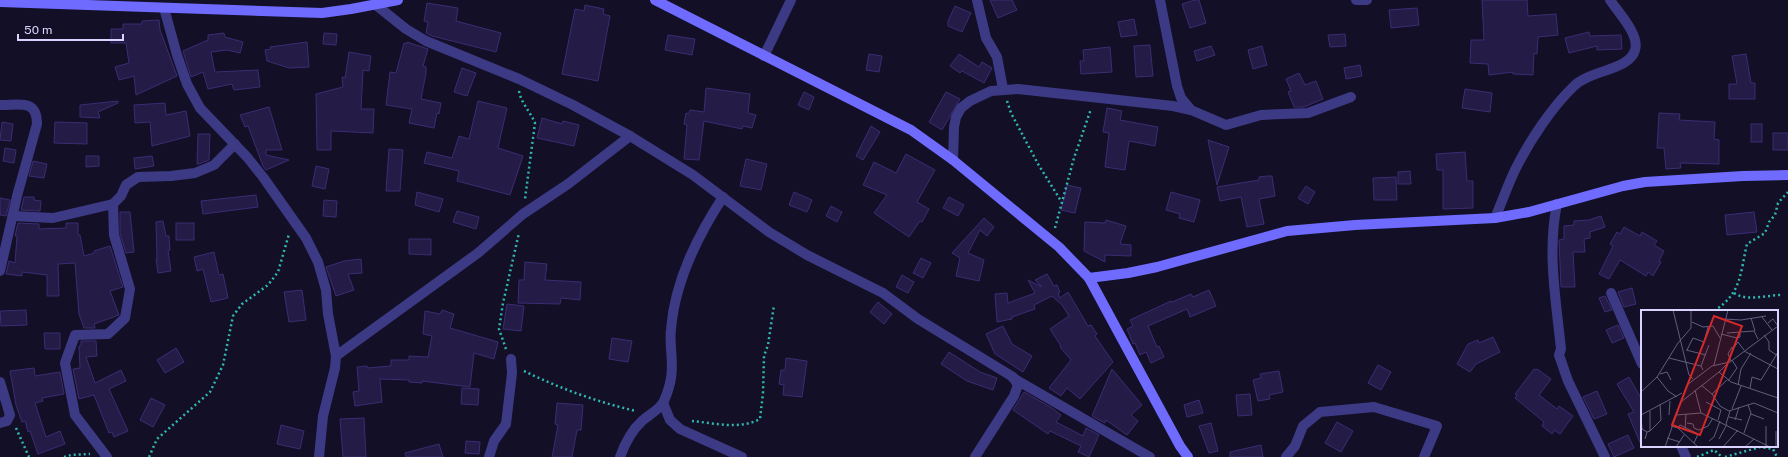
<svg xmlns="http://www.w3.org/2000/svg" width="1788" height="457" viewBox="0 0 1788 457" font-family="'Public Sans',sans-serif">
<rect width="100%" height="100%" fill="#130f26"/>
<g fill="#241b47" stroke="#3b2d73">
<path d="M990,0H1012L1017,10L998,18Z"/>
<path d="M1195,0H1199L1206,23L1190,28L1182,4Z"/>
<path d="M1482,0H1527L1528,16L1556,14L1558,35L1538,37L1537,54L1534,53L1533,75L1513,74V72L1489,75L1488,64L1470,63L1471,40H1484Z"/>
<path d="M427,3L458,8L456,21L501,33L496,52L432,36L426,33L428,22L424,21Z"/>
<path d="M585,5L604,9L603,14L610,16L598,81L562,74L575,9L584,11Z"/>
<path d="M955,6L971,13L962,32L948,26V21Z"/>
<path d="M1417,8L1419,25L1391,28L1389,10Z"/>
<path d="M1134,19L1137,35L1121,37L1118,22Z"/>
<path d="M159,20L160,30L177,76L136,95L134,76L119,80L115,67L129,63L126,43H111V29H123V24H142V21Z"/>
<path d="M1589,32L1590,36L1621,35L1622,49L1597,50V46L1569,53L1565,38Z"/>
<path d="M224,33L225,37L243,42L240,53L227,50L211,52L215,72L258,70L260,87L234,90L232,84L208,89L203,72L191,77L183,51L208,40V35Z"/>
<path d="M324,33L337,34L336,45L323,44Z"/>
<path d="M1345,34L1346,46L1330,47L1328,35Z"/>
<path d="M668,35L695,39L692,55L665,50Z"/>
<path d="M307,42L309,67L289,68L267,61L265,50L271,49L270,47Z"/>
<path d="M407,42L428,49L423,66L426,67V73L421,99L441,103L439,114L437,113L434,128L409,123L412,109L386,105L390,72L396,73L404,43L407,44Z"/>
<path d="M1150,45L1153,76L1136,77L1134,46Z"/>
<path d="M1211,46L1215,55L1197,61L1194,51Z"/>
<path d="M1262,46L1267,65L1253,69L1248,50Z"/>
<path d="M1110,47L1112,72L1081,74L1080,61H1084L1083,50Z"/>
<path d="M349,52L371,56L369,71L363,70L361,109H374L373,133L331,131V150H317L316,94L343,87L342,77L345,78Z"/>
<path d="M869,54L882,56L879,72L866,70Z"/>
<path d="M959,54L979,67L982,62L992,68L984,83L962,71L960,73L950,66Z"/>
<path d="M1746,54L1751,83H1755V99H1729V84H1737L1732,56Z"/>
<path d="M1360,65L1362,76L1346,79L1344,68Z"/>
<path d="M462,68L476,73L467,96L454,92Z"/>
<path d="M1299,73L1305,85L1316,81L1323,99L1304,107H1294L1288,92L1291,91L1286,79Z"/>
<path d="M706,88L750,94L748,113L756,115L752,128L743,126L742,129L704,121L699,160L684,159L687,125L684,124L686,113L689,114L690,110L704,112Z"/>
<path d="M1465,89L1492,93L1490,112L1462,108Z"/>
<path d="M804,92L814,97L809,110L798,105Z"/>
<path d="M946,92L960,99L942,130L929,122Z"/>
<path d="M118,101V103L98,112L100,118L80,117V105Z"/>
<path d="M478,101L507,108L498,148L523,156L510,195L457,181L459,171L424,163L427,152L452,158L459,136L469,139Z"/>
<path d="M165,103L166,115L186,111L190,136L152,146L150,122L135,123L134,105Z"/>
<path d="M269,107L282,150H266V155L289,160L266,170L263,166L248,126L245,127L240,115Z"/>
<path d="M1107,108L1122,111L1120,120L1158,127L1155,146L1129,141L1125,170L1105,167L1109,133L1103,132Z"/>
<path d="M1659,113L1680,114L1679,120L1715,122L1714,139L1719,140V164L1680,163L1681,168L1666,169L1664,148H1657Z"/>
<path d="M542,118L562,124L563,121L579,125L574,146L537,138Z"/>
<path d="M2,122L13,124L11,141L0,140Z"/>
<path d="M55,122L87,123V144L54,143Z"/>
<rect x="1751" y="124" width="11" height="18"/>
<path d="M871,126L880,132L863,160L856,156Z"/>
<rect x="1773" y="133" width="15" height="17"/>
<path d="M198,134H210L209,160L199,164H197Z"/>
<path d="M1208,140L1229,147L1217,185Z"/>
<path d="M5,148L16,150L14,163L3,161Z"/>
<path d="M389,149L403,150L400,191H386Z"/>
<path d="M1465,152L1467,181H1473V208L1443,209V170H1437L1436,154Z"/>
<path d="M906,154L935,170L917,202L929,209L922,222L920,221L909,237L874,213L887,195L863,185L874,162L896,173Z"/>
<path d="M86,156H99V166L86,167Z"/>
<path d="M152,156L154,166L135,169L134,158Z"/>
<path d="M746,159L767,164L761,190L740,186Z"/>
<path d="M33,161L47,164L44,178L29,176Z"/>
<path d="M316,166L329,169L325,189L312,186Z"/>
<path d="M1410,171L1411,184H1398V172Z"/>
<path d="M1267,176H1272L1275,196L1259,199L1264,224L1247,227L1241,197L1220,201L1217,187L1259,180V177Z"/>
<path d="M1396,177L1397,200H1374L1373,178Z"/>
<path d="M1067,185L1081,188L1075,213L1061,210Z"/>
<path d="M1306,186L1315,192L1308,204L1298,198Z"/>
<path d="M417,192L443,199L439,212L415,205Z"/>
<path d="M794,192L812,200L807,212L789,205Z"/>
<path d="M1171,192L1200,200L1194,222L1179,218L1180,214L1166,210Z"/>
<path d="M256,195L258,207L203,214L201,201Z"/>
<path d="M24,197H34V200L41,201L40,211L21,210Z"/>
<path d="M949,197L964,205L958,216L943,208Z"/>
<path d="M0,198L10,200L6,216L0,215Z"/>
<path d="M324,200L337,201L336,217L323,216Z"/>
<path d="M831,206L842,212L837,222L826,216Z"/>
<path d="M457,211L479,217L476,229L453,222Z"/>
<path d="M120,212H130L134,252L126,253L120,234Z"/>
<path d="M1754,212L1757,232L1727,235L1725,215Z"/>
<path d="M1601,216L1605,227L1590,232V238L1584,239L1585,252H1573L1575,287H1561L1559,240L1564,239V226L1574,225V221L1589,220Z"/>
<path d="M984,218L994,227L987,236L980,230L968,253L984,260L979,281L956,276L960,258L952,253Z"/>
<path d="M1106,220L1126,226L1120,244L1131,245V256L1105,255V262L1084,251L1085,222L1105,223Z"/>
<path d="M163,221L166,236H169L170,250H168L171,271L158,273L156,259H157L156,222Z"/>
<path d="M18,223L39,224V229L66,228V223H78V235H80L84,256L94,253V251L110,246L123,287L110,291L119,315L94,324L95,328H84L79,314L75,263L58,264L59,296H47V275L22,272V276L6,274L9,261L15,263L17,236H15Z"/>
<rect x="176" y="223" width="18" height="17"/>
<path d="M1624,227L1640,236L1642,232L1657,241L1654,245L1664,251L1659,261L1661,262L1653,276L1648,272L1646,276L1620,260L1609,279L1599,274L1613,246L1610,244L1617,232L1620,234Z"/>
<path d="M409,239H431V255L409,254Z"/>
<path d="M214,252L219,275L223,274L228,298L211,302L203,269L197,271L194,257Z"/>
<path d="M921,258L931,263L923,278L913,273Z"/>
<path d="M361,259L362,273L348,274L354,290L336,296L326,267L344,261Z"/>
<path d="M525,262L547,264L545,280L581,282L580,300L561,298L560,304L518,303L519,280H524Z"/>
<path d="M1047,274L1054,286L1057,285L1060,292L1058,293L1060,298L1068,292L1088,326L1091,325L1097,334L1095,336L1113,362L1080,399L1067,388L1061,396L1049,388L1071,360L1060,347L1061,346L1050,329L1069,316L1062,305L1052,296L1034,305L1035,309L1012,317V319L997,322L995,294L1007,293L1008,303L1035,293L1028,280L1042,287L1035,280Z"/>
<path d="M902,275L914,282L908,293L896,287Z"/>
<path d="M1632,288L1636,304L1624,307L1618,292Z"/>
<path d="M302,290L306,320L289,322L284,292Z"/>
<path d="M1209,290L1216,306L1190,317L1187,309L1148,326L1157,347L1159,346L1164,357L1151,363L1146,352L1140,355L1135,343L1133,344L1127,329L1133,326L1130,320L1171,301L1172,302L1191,294L1193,297Z"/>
<path d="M1605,296L1612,310L1605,312L1599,298Z"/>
<path d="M878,302L892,314L884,324L870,312Z"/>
<path d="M507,304L524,306L521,331L503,329Z"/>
<path d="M26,310L27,325L1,326L0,311Z"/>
<path d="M442,310L454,314L450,328L498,342L494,359L474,353L470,387L422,381V383L409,382V380L380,379L382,402L355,406L353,392L359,391L357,367L367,366V368L391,366V360H409V356L428,357L432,336L423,334L425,311L440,314Z"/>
<path d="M1618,325L1624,338L1612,343L1606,330Z"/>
<path d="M1003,326L1012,344L1032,356L1023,372L995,354L986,334Z"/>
<path d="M44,333H60V349H45Z"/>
<path d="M1493,337L1500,352L1476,364L1470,372L1457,364L1468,344L1478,340L1479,343Z"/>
<path d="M612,338L632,341L628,362L609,359Z"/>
<path d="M81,341H96L97,356L86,357L95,383L121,370L126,381L109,389L128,431L114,437L112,432L109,433L94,395L79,399L73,369L80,368L79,346H81Z"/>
<path d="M176,348L184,362L165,373L157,360Z"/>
<path d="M949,352L980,372L997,378L993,390L967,381L941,364Z"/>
<path d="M786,358L807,361L802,397L783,395L784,385L779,384L781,370H785Z"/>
<path d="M1378,365L1391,372L1381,390L1368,383Z"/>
<path d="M34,368L35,376L60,372L64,394L42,398L43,401L35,403L46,437L60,431L65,444L38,454L30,431L28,432L25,421L22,422L16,405L10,371Z"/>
<path d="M1112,369L1142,405L1131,415L1138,421L1127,435L1106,420L1105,423L1092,416Z"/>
<path d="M1534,369L1536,370L1537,369L1551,379L1539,395L1557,409L1559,406L1573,416L1560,434L1554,430L1552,434L1542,426L1544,422L1515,398L1517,395L1515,394Z"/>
<path d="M1279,371L1283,392L1269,395L1270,399L1258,401L1253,380L1261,378L1260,374Z"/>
<path d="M1629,377L1642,400V447L1628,414L1634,412L1617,384Z"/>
<path d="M462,388L479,389L478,405L461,404Z"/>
<path d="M1597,391L1607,414L1594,419L1583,397Z"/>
<path d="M1024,392L1052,408L1061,415L1056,422L1083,436L1086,428L1099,435L1089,457L1078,452L1081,446L1050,431L1048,434L1013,410Z"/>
<path d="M1250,394L1252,415L1238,416L1236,395Z"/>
<path d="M151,398L165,405L153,427L140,420Z"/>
<path d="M1199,400L1203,413L1187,417L1184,405Z"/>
<path d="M557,403L583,405L581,430H577L572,457H552L558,425L555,424Z"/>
<path d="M364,418L366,457H343L340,419Z"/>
<path d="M1337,422L1353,431L1341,452L1325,443Z"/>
<path d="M1211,423L1218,451L1209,453L1199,426Z"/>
<path d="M281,425L304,431L300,449L277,444Z"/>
<path d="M1628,435L1634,448L1614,457L1608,444Z"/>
<path d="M466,441L480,442L479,454L465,453Z"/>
<path d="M439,444L443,457H406L405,453Z"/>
<path d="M1261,445L1263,457H1230V452Z"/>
</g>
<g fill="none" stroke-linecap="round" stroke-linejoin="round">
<g stroke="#2fb8b0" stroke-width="2.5" stroke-dasharray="2 3" stroke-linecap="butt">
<path d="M519,91C521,103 530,111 535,123L525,199"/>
<path d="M1007,101L1011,113L1038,164L1061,201"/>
<path d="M1055,228L1074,158L1091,109"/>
<path d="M1734,293C1747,302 1766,295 1782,295"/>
<path d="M1714,311C1742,293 1740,273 1747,244L1765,233L1769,222L1775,215L1778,203L1788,192"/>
<path d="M506,349L499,329L503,303L519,233"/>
<path d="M524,371C559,388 597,402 636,411"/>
<path d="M692,421C714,423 740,430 760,419L763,393L764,356L768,345L774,305"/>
<path d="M16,428L29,457"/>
<path d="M64,457L71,455L90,454"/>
<path d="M149,457L157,439L210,392L223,365L233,316L242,304L268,285L278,272L289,234"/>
<path d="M1697,457L1714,450L1722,457"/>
<path d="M1725,457L1760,447L1773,449L1777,457"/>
</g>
<g stroke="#3d3a85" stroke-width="10">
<path d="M977,0L986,38L997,57L1003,89"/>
<path d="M1160,0L1177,86L1181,98L1191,110"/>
<path d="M1356,0H1367"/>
<path d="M376,5L406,29L426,41L519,79L573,105L630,136L693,175L769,232L807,255L883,293L918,319L1013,377L1018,385L1014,396L975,457"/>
<path d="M164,8L177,55L187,84L200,108L247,157L263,177L306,238L318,262L326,290L328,314L336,356L335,368L323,416L319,457"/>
<path d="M764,56L791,0"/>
<path d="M0,105C20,105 37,99 37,124L17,196L0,271"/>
<path d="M953,160L954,127L956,117L961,108L970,101L991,91L1018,89L1173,106L1191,110L1226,125L1261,115L1308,113L1351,97"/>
<path d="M1557,204C1547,252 1556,300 1561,349L1559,355L1568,381L1605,457"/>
<path d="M13,216L53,218L113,204L121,196L126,185L138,177L171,176L195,173L214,165L235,144"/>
<path d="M1495,218C1502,202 1508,184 1516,168C1530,140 1552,107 1574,86C1590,70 1630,70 1635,50C1640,35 1618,12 1610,0"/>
<path d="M1611,293L1642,364"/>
<path d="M336,356L478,253L523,214L568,184L630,136"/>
<path d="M1013,378L1150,457"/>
<path d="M0,382L10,415L7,421L0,423"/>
<path d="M663,403L670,420L680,429L742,457"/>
<path d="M1681,446L1686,457"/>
<path d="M107,457L75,415L65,363L75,335L108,334L125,318L130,289L114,235L113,204"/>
<path d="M489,457L494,441L506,424L512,373L511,359"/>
<path d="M620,457C625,443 631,431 642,421C648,415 661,409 664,401C667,394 670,385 671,378C674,362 669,345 671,329C675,281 697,237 723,197"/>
<path d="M1286,457L1295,446L1303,426L1320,412L1374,407L1437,426L1424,457"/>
</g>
<g stroke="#6f6bff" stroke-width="10">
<path d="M655,0L911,130L953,160L1059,247L1089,278L1180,446L1188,457"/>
<path d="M0,2L322,13L351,9L398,0"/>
<path d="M1089,278L1128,273L1157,267L1287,231L1355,225L1495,218L1529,212L1623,186L1645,182L1743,176L1788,175"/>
</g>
</g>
<g transform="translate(1641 310)">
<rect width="137" height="137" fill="#130f26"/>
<path fill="none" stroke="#625e7d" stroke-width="1" d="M32,0L48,65L52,69M121,7L131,20M110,8L114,21M84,9L100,10L125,6M51,12L62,17L72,16L79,28M127,13L132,9L137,16M86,23L113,21L117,29M80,24L96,28L99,27V23M123,25L128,32V40L137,46M45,40L65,45M46,40L52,28L63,32L67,17M103,41L137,59M28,48L60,56M90,51L87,44L91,37L92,39L97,32L103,40M73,55L87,0M62,60L60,56L68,35M78,62L87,53M19,64L26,62L30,70M16,67L27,81L36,87M87,71L96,58L91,50M60,75L71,84L79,96L88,101L113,93L137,103M97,75L100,59L110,43M109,78L111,67L120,70L137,42M54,80L60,103M0,82L16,67L37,33L50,18V0M71,84L86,70M40,92L78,62L90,72L137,88M65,92L80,100L77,110M91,99L100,76M110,104L123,109M0,105L41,83M0,105L1,119L6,122M28,105L29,91M35,105L60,103L129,137M88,107L101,110M94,110L98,97M46,113L52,114L53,118L58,120L67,116L72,108M85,114L89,101M30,116L37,118L57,137M125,116V137M37,118L39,115L57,124L53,133M44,119L45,104M9,121L20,110L19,94M103,123L110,103L107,95M26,128L39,132M4,129L6,122L9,121V101M78,129L86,114M68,131L73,127L79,111M24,137L46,75L71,56L89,52L137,16M35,137L43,125M82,137L97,120M104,137L113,129M135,137V121"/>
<path fill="#d62828" fill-opacity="0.15" stroke="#d62828" stroke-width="2" d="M73,6L101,16L59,125L31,115Z"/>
<rect width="137" height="137" fill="none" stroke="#d9d4ff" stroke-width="2"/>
</g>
<path d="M18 34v6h105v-6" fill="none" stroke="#d9d4ff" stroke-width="2"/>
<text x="24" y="34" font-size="12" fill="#d9d4ff" stroke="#130f26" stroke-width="3" paint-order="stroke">50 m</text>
</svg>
